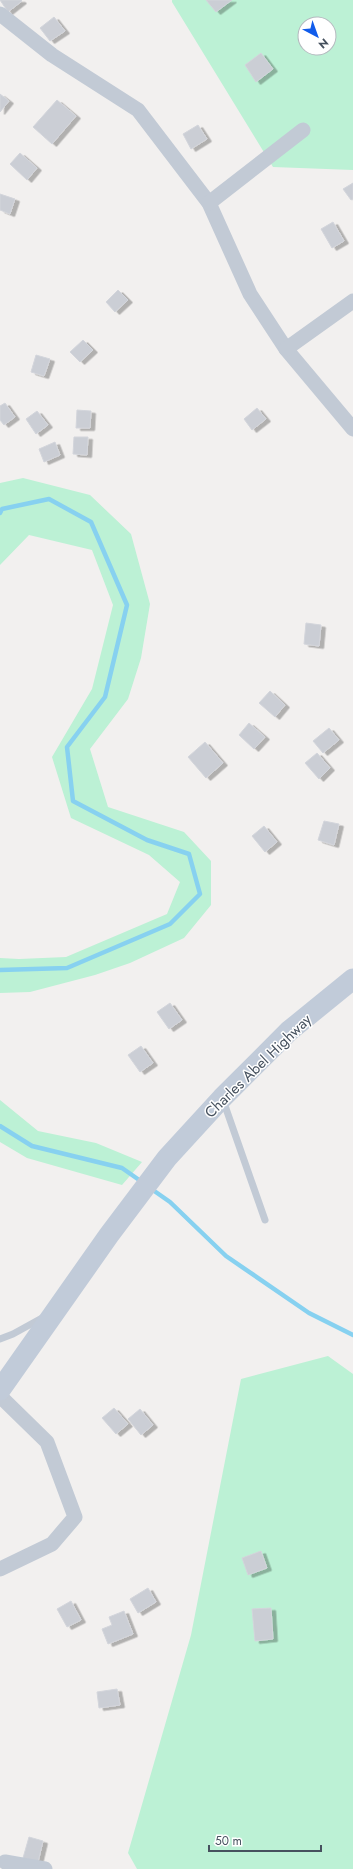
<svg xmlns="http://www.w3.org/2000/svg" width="353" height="1869" viewBox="0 0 353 1869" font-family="Jost,sans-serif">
<defs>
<filter id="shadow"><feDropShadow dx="4.5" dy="2.5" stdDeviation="0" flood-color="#0004"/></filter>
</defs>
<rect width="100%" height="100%" fill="#f2f0ef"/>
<g fill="#bcf1d5" fill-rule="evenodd">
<path d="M172,0H353V170L273,167L172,2ZM305,24H329V48H305Z"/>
<path d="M23,478L90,495L131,534L150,604L141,658L128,699L90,749L108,807L184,832L211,861V905L184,938L130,963L95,975L30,992L0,993V958L19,959L66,957L167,914L180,882L149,855L71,818L52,757L92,689L113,605L92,550L29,535L0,565V483Z"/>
<path d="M0,1100L38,1131L96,1143L142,1162L122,1185L27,1158L0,1142Z"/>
<path d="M328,1356L353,1374V1869H137L128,1853L191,1635L241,1379Z"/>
</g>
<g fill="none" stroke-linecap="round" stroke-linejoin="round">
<g stroke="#87d1f0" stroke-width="4.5">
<path d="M0,513L2,509L49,499L91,522L127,605L105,697L67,747L73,801L147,840L189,854L200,894L170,924L67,968L0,970"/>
<path d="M0,1126L32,1146L122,1168L142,1182"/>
<path d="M150,1188L170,1202L226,1256L309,1313L353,1335"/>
</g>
</g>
<g fill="#cbced5" stroke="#d3d5db" filter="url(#shadow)">
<path d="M0,0H21L22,1L8,12Z"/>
<path d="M206,0H232L216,12Z"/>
<path d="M54,17L65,31L50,41L40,28Z"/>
<path d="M261,53L273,69L256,82L245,65Z"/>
<path d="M0,94L9,101L0,112Z"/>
<path d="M57,100L76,116L52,144L33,127Z"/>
<path d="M198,125L207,139L191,149L183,134Z"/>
<path d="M20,153L37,168L27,180L10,164Z"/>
<path d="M353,183V199L351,200L343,189Z"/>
<path d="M0,194L15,199L10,214L0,210Z"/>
<path d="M333,222L344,241L332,248L321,229Z"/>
<path d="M118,290L128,300L115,312L106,302Z"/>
<path d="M83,340L93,350L80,362L70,352Z"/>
<path d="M36,355L50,359L44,376L31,372Z"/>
<path d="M5,403L15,417L4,425L0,420V406Z"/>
<path d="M257,408L266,419L252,430L244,419Z"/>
<path d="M77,410L91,411L90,428H76Z"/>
<path d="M37,411L48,425L36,434L26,419Z"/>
<path d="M74,437H88L87,455L73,454Z"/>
<path d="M55,442L60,455L44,462L39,449Z"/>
<path d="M306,623L321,625L319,646L304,644Z"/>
<path d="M270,691L285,705L275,717L259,703Z"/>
<path d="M249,723L265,737L254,749L239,735Z"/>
<path d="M329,728L339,740L323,753L313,741Z"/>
<path d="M205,742L223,763L206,778L188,757Z"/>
<path d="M317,753L330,768L319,779L305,763Z"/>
<path d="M324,821L339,824L334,845L318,840Z"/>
<path d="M264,826L277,842L265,852L252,836Z"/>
<path d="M170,1003L182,1020L169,1029L157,1012Z"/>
<path d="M141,1046L153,1063L140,1072L128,1055Z"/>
<path d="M114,1408L128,1424L116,1434L102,1418Z"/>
<path d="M140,1409L153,1425L141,1435L128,1419Z"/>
<path d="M261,1551L267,1568L248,1575L242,1558Z"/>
<path d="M148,1588L156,1602L138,1613L130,1599Z"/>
<path d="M71,1601L81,1620L67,1627L57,1609Z"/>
<path d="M271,1608L273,1639L255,1641L252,1609Z"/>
<path d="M124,1611L133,1634L108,1644L102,1629L112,1625L109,1617Z"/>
<path d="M117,1689L120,1705L99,1708L97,1692Z"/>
<path d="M29,1837L43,1841L38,1862L23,1858Z"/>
</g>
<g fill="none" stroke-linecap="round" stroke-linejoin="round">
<g stroke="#c2cad5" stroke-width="7">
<path d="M223,1100L265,1220"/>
<path d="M0,1339L13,1334L42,1318"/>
</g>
<g stroke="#c2cad5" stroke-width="15">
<path d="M0,14L52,55L138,110L209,203L250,294L286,349L353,429"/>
<path d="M209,203L303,130"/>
<path d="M286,349L353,301"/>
<path d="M0,1396L47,1442L75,1517L52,1544L0,1569"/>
<path d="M5,1862L45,1869"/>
</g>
<path stroke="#c1cbd9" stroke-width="21" d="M0,1390L109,1235L167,1158L222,1098L289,1031L353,979"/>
</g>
<g text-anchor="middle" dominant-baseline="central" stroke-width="3" stroke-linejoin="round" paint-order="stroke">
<g font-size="15" fill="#46515e" stroke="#fff">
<text transform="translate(258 1066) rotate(-44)">Charles Abel Highway</text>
</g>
</g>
<g transform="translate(317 36) rotate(139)"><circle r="19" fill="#ffffff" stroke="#b5b9bf"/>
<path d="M0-3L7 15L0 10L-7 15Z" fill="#115ceb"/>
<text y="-6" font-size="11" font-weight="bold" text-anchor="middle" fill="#46515e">N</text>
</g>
<path d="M209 1845v6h112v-6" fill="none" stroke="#46515e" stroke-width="2"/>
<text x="215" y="1845" font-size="12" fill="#46515e" stroke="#ffffff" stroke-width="3" paint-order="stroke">50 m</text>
</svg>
